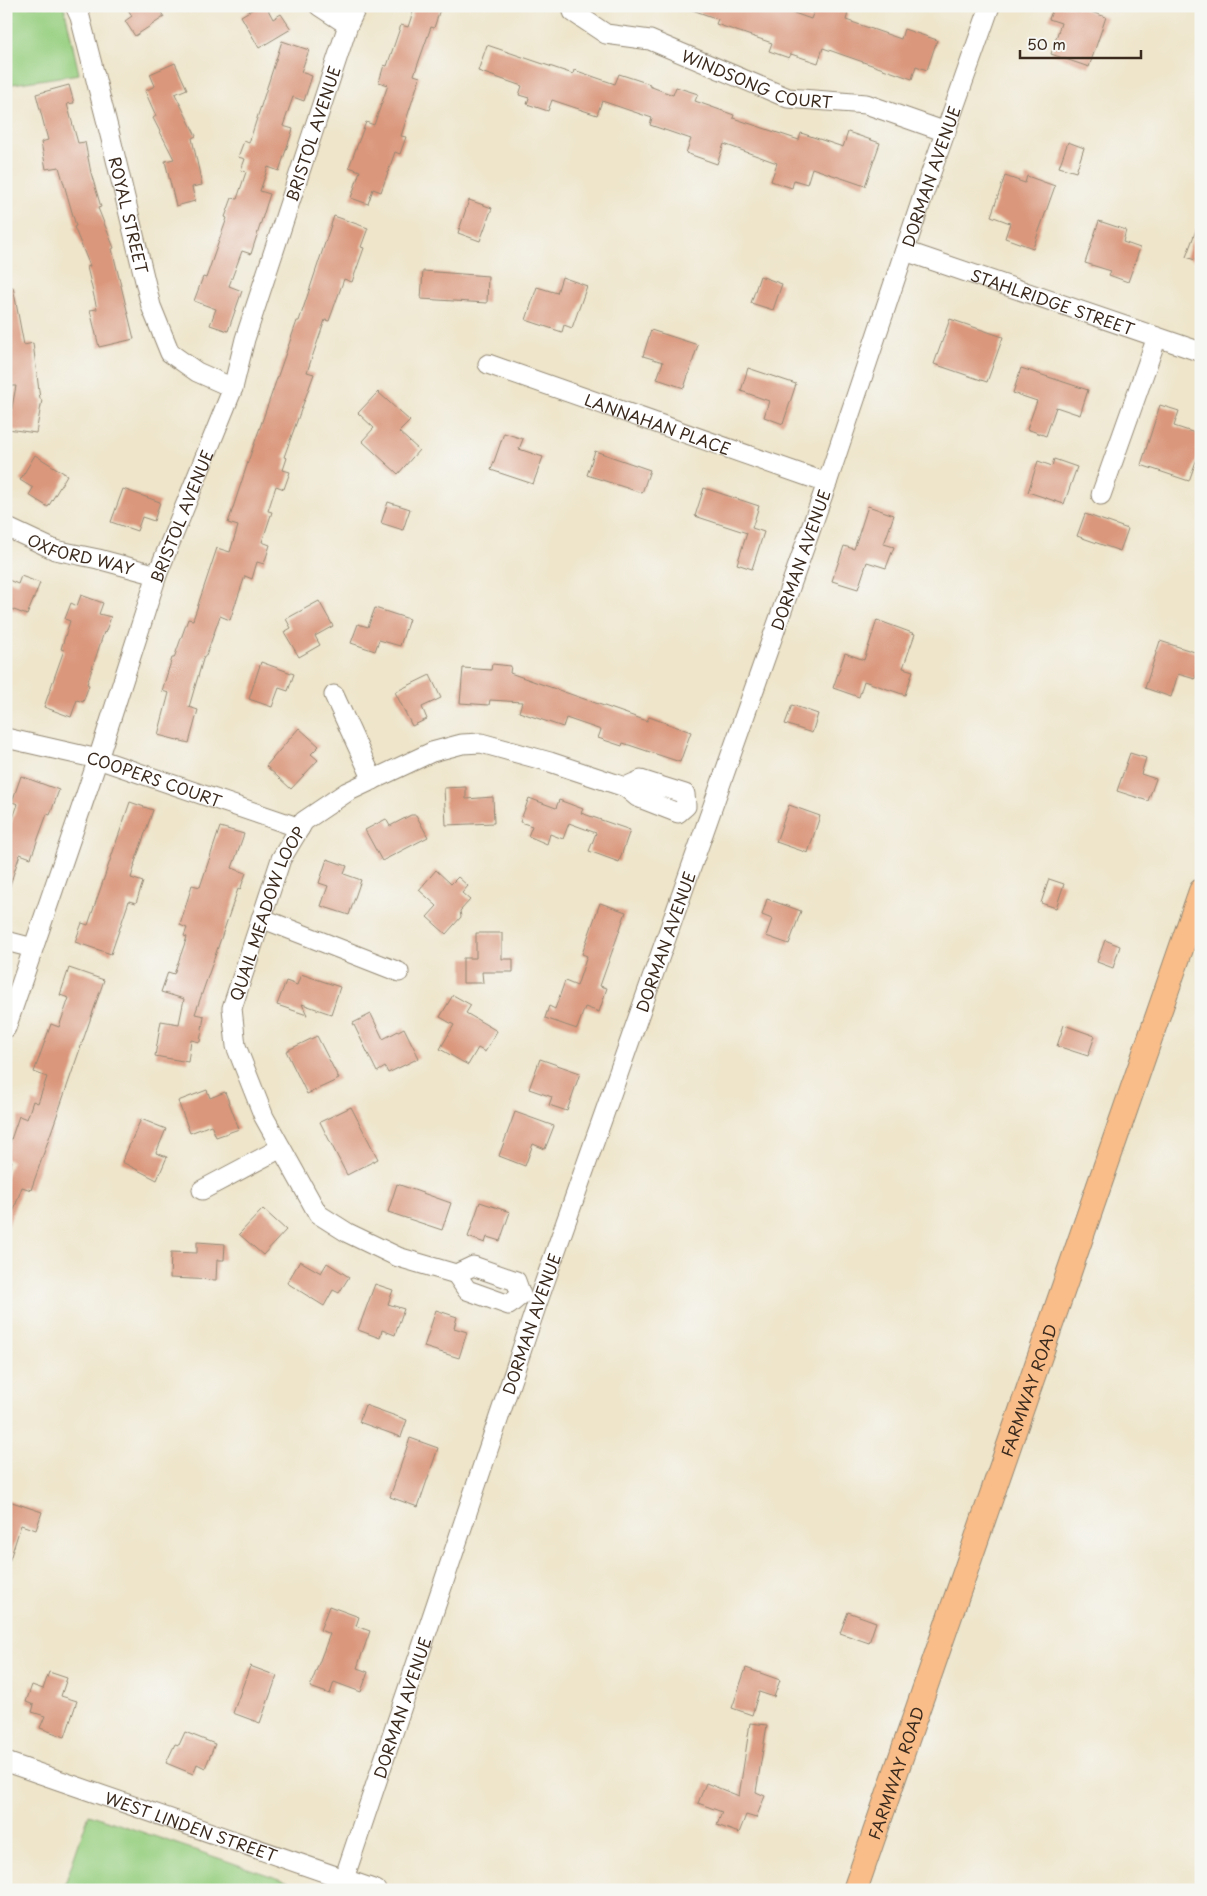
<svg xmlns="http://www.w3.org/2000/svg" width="1207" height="1896" viewBox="0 0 1207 1896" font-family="'Playpen Sans',sans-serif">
<rect width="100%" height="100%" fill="#f6f6f2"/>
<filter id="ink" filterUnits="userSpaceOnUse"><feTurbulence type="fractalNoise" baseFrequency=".02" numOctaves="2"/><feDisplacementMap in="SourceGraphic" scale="10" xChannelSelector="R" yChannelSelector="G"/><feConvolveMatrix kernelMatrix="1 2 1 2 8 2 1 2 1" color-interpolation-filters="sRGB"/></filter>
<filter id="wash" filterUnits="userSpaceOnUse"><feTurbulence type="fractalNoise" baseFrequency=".0096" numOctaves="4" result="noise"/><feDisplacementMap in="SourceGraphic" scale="20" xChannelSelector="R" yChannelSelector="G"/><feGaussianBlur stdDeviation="1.12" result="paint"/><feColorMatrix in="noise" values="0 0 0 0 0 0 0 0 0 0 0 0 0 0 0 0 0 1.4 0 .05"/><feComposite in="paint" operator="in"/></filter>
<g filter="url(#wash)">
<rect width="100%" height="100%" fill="#eee5cb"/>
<g fill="#99d082" stroke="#6a7d50">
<path d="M6,6H64L79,74L6,85Z"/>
<path d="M89,1814L312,1890H63Z"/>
</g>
<g id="blocks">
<g fill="#da977b">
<path d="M126,6H157L164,17L135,36L125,21L132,16Z"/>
<path d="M258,6H266L273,19L281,14L291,29L259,48L241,16Z"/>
<path d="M415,6H441L434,28L431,27L414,75L420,77L401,136L406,137L400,154L395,152L381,192L373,189L368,204L351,198L360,171L349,167L366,122L374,125L388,85L379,82L384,65L387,66L401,25L408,27Z"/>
<path d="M687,6H774L811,19L816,6H829L848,13L846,20L901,39L904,29L937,40L927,70L916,66L912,79L823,48L818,63L791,54L789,58L769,51L772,43L716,24L718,19L687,8Z"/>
<path d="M1054,6H1074L1106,17L1089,67L1051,54L1061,23L1049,19Z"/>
<path d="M282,41L309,50L301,72L312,76L304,101L293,97L283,126L293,129L279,171L268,167L260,191L270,194L251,254L242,251L229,286L242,291L228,331L210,325L216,309L194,301L203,277L206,278L227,218L225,217L232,198L237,199L246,172L241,170L245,159L238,157L244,141L249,143Z"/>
<path d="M487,45L573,74L574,70L615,84L619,74L650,84L649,86L673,95L676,87L698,94L695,101L734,115L733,118L799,140L801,133L843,147L848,132L880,143L865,186L812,168L807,184L794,180L792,188L771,181L777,163L724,144L717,164L686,153L691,139L650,125L652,118L602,101L597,115L552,100L548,111L527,104L529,98L519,95L522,86L478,71Z"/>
<path d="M175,63L187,89L175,94L196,136L192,138L202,185L192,187L195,201L176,206L165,161L174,159L153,118L156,116L145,91L155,86L150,74Z"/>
<path d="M69,85L74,103L67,104L78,143L85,142L91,173L101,207L98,208L114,248L112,249L134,339L99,347L90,310L97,309L87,267L90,266L74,227L76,226L59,167L46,169L41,142L48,140L36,94Z"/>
<path d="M1068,142L1084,148L1076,172L1059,167Z"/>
<path d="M1005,176L1025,183L1027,176L1055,186L1033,248L1005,238L1010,223L991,216Z"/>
<path d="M469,200L492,208L480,241L458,233Z"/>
<path d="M334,216L368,228L361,247L364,248L352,282L344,279L329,321L325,320L307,372L314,374L284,457L287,458L283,470L290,472L284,489L276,486L268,511L272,512L262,542L270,545L264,564L257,562L252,579L245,576L230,620L220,616L206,656H204L189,707L198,710L189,743L158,735L169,693L162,691L172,658H174L188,619L193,620L217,548L230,552L238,526L228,523L249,459L297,321H299Z"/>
<path d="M1099,221L1126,230L1123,242L1140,248L1128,282L1109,275L1111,271L1085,263Z"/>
<path d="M1199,222H1201V262L1186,257Z"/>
<path d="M423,271L488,276L487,303L421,299Z"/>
<path d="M760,276L782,284L773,310L751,303Z"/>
<path d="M562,277L587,286L572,328L564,325L562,332L526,320L537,287L557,293Z"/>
<path d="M13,287L24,345L33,343L40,399L42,400L36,433L8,429L16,386H9L6,361V288Z"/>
<path d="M950,319L1003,337L987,382L934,364Z"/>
<path d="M651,330L698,345L684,388L657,379L663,362L643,356Z"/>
<path d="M748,368L796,384L783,424L764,417L769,401L741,391Z"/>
<path d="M1021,368L1088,390L1080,415L1056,407L1046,436L1027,429L1037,401L1013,393Z"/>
<path d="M378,392L410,421L399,432L419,450L398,474L362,441L374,428L358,413Z"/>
<path d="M1160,405L1179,411L1174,426L1201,435V447L1189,481L1141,465Z"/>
<path d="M504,433L523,439L519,449L543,457L533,484L491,470Z"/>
<path d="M595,451L650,470L642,493L587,475Z"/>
<path d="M35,455L67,475L48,507L29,495L33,488L20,480Z"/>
<path d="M1054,459L1077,467L1064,504L1028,492L1038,461L1052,466Z"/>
<path d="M704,488L759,506L752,528L764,532L752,569L737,564L747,533L695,516Z"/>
<path d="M123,489L160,502L154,521L142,517L137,531L111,522Z"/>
<path d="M388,502L410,509L403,530L381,523Z"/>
<path d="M868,506L894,515L884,544L894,547L886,568L867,562L858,589L832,581L844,546L854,549Z"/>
<path d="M1085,514L1128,529L1120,551L1077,536Z"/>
<path d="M21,576L40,583L27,615L6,607V579L18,584Z"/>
<path d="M81,595L103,603L99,614L111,617L105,633L104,632L87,684L89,685L83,702L77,700L71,717L44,707L64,650L61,649L70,621L65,619L71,603L77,606Z"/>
<path d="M319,601L333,626L315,636L320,645L299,657L284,632L291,628L286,619Z"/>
<path d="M375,608L409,619L400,646L379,640L375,651L351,643L358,624L368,627Z"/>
<path d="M877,620L915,634L903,668L913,671L905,695L864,681L859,697L833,688L845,653L864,660Z"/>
<path d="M1160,641L1201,654V660L1195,679L1178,674L1171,697L1145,688Z"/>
<path d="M261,662L294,674L288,691L279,688L272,707L249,699Z"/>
<path d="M492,664L511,666L510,673L647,721L649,717L691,732L680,762L623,743L622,746L598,738L601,730L566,718L563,727L519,712L522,702L490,700L489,705L460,703L463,668L491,670Z"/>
<path d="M430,675L441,698L422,707L427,719L412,726L395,692Z"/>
<path d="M792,705L818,714L812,733L785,724Z"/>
<path d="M299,728L319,746L311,754L318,760L291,789L266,766Z"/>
<path d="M1130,753L1146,758L1141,774L1156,779L1148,801L1117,791Z"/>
<path d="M21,776L59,790L50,815L47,814L31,858L20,854L9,888H6V838L18,804L12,802Z"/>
<path d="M466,787V799L493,797L494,823L446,825L444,788Z"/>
<path d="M529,798L556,808L559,800L583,809L581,813L630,830L619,862L589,851L596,833L569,823L563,839L550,834L547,844L528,836L532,826L520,822Z"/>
<path d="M130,802L153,810L134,865H135L131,878L143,882L136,903L129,901L111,954L75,942L82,923L88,925Z"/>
<path d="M789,805L820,816L808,853L776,842Z"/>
<path d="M411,815H416L428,837L382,861L365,830L386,819L390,826Z"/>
<path d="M220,827L244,834L232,868L246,873L240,890L238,889L195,1014L204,1016L200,1042L191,1040L188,1062L155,1056L161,1021L179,1024L184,999L161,992L168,972L174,974L187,937L184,936L187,928L180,925L192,885L200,887Z"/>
<path d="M327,859L347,866L344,874L361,880L349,915L321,906L328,886L319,883Z"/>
<path d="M436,870L451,884L458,877L468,886L462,893L470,900L460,911L461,917L446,934L427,917L437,906L419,890Z"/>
<path d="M1049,879L1064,884L1056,908L1041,903Z"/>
<path d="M767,899L801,911L789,944L766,936L772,919L762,915Z"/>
<path d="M600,903L626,912L600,986L607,988L599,1012L585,1007L577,1029L545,1018L549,1006L555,1009L565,981L577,986L587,956L582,954Z"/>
<path d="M476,933H502V959H513V972H482L483,983H463V958H476Z"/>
<path d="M1105,940L1120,946L1113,968L1097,962Z"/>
<path d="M69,968L104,980L31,1190L22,1187L8,1226L6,1225V1177L12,1161L6,1159V1154L19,1116L27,1119L33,1101L38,1103L47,1077L34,1072L51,1024L59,1027L69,998L60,995Z"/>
<path d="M301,974L340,987L331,1014L302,1004L307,1015L277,1005L286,981L297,985Z"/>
<path d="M453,995L471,1005L466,1013L497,1031L485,1052L478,1048L468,1065L440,1049L454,1025L440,1017Z"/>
<path d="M371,1014L383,1039L404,1028L419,1058L388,1073L385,1067L377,1072L353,1023Z"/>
<path d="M1064,1025L1095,1036L1088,1056L1057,1046Z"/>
<path d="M317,1036L339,1079L307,1094L286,1051Z"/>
<path d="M540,1059L580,1073L567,1111L549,1105L552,1097L529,1089Z"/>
<path d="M207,1090L210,1098L225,1092L239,1129L216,1137L211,1125L190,1133L178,1101Z"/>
<path d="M351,1107L378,1159L347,1175L320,1122Z"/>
<path d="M515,1112L554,1126L545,1149L533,1144L525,1166L499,1156Z"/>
<path d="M141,1119L166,1129L156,1153L167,1157L157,1180L122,1162Z"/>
<path d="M397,1184L451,1203L442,1230L388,1212Z"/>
<path d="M480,1202L510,1212L500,1241L487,1237L485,1243L468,1237Z"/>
<path d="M263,1209L286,1230L263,1255L239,1234Z"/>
<path d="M197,1242L225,1244L224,1260H217L216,1280L170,1278L171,1252L197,1253Z"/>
<path d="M300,1261L321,1273L327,1263L349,1277L339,1293L333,1290L324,1306L287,1283Z"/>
<path d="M375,1284L393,1290L388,1304L404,1309L395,1335L382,1330L380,1338L358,1330Z"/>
<path d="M436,1310L457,1317L454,1328L467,1332L459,1358L424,1347Z"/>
<path d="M365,1405L407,1420L401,1437L359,1422Z"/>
<path d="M410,1438L438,1448L418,1507L390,1497Z"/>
<path d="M6,1500L42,1512L36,1530L21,1525L9,1562L6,1561Z"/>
<path d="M329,1606L359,1617L356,1626L370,1631L357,1668L368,1672L361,1692L334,1682L330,1694L310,1687L330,1634L320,1630Z"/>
<path d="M848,1612L876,1622L869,1643L840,1633Z"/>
<path d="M250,1666L277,1676L260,1723L233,1713Z"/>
<path d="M746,1668L780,1680L774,1697L759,1692L752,1715L732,1708Z"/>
<path d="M49,1672L67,1678L61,1696L77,1701L65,1737L40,1728L45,1716L32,1712L34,1705L26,1702L32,1685L43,1689Z"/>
<path d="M750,1723L767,1725L756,1792L765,1796L756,1818L746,1815L739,1833L717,1825L722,1812L698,1803L706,1783L739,1796Z"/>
<path d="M185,1732L215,1744L205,1768L197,1764L193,1774L166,1763L175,1744L179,1745Z"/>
</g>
</g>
</g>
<g filter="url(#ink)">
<use href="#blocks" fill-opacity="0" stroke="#948874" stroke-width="1"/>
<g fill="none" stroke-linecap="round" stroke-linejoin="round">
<defs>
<g id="minor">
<path id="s1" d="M75,6L80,17L111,139L151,306L170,353L197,372L233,388"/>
<path d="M319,6L348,25"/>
<path id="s2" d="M573,12L606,34L650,40L788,98L866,104L946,132"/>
<path id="s3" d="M905,251L1201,352"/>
<path id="s4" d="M488,364L827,483"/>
<path d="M1101,495L1157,337"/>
<path id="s5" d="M6,527L55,550L98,559L157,575"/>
<path d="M334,695L373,780"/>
<path id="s6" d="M6,738L98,759L300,828"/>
<path d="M641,780L685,794L686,806L678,813L637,797L625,787Z"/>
<path d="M261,918L399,972"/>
<path d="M6,941L33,948"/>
<path id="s7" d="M6,1028L98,759L157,575L233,388L245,339L348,25L357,6"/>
<path d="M202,1190L281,1148"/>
<path d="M473,1266L516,1281L521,1295L509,1305L467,1290L456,1274Z"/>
<path id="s8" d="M456,1274L398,1257L348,1233L318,1214L264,1117L236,1046L232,1008L281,859L304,821L347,792L432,752L462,744L481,743L550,762L625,787"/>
<path id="s9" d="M6,1762L376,1890"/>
<path id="s10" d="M344,1879L538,1301L827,483L928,181L990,6"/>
</g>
<g id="major">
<path id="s11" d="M855,1890L1201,891"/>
</g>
</defs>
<use href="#minor" stroke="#948874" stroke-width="21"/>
<use href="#major" stroke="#948874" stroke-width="26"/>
<use href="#minor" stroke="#fff" stroke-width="19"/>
<use href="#major" stroke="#f8bd89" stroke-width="24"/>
</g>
</g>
<g text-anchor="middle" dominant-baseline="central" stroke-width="5" stroke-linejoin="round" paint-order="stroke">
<g font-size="16" fill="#3b2a1e" stroke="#f6f6f2">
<text stroke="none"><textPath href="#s2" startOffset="199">WINDSONG COURT</textPath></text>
<text stroke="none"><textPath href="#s7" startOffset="946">BRISTOL AVENUE</textPath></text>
<text stroke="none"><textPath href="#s10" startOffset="1801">DORMAN AVENUE</textPath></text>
<text stroke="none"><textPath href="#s1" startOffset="216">ROYAL STREET</textPath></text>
<text stroke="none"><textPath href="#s3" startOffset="156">STAHLRIDGE STREET</textPath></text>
<text stroke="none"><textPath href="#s4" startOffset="180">LANNAHAN PLACE</textPath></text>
<text stroke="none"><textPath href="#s7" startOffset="541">BRISTOL AVENUE</textPath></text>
<text stroke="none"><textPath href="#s5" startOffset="80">OXFORD WAY</textPath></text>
<text stroke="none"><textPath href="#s10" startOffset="1396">DORMAN AVENUE</textPath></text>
<text stroke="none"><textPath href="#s6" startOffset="154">COOPERS COURT</textPath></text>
<text stroke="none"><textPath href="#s8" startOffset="478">QUAIL MEADOW LOOP</textPath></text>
<text stroke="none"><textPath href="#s10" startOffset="991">DORMAN AVENUE</textPath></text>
<text stroke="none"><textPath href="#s10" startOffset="586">DORMAN AVENUE</textPath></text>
<text stroke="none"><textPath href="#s11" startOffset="529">FARMWAY ROAD</textPath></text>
<text stroke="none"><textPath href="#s10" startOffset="181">DORMAN AVENUE</textPath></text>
<text stroke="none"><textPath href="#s11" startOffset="124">FARMWAY ROAD</textPath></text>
<text stroke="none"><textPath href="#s9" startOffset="196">WEST LINDEN STREET</textPath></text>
</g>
</g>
<rect width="1207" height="1896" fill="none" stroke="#f6f6f2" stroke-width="25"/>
<path d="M1020 50v8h121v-8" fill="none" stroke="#3b2a1e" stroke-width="2.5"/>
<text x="1027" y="50" font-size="15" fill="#3b2a1e" stroke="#f6f6f2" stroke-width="4" paint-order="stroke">50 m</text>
</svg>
